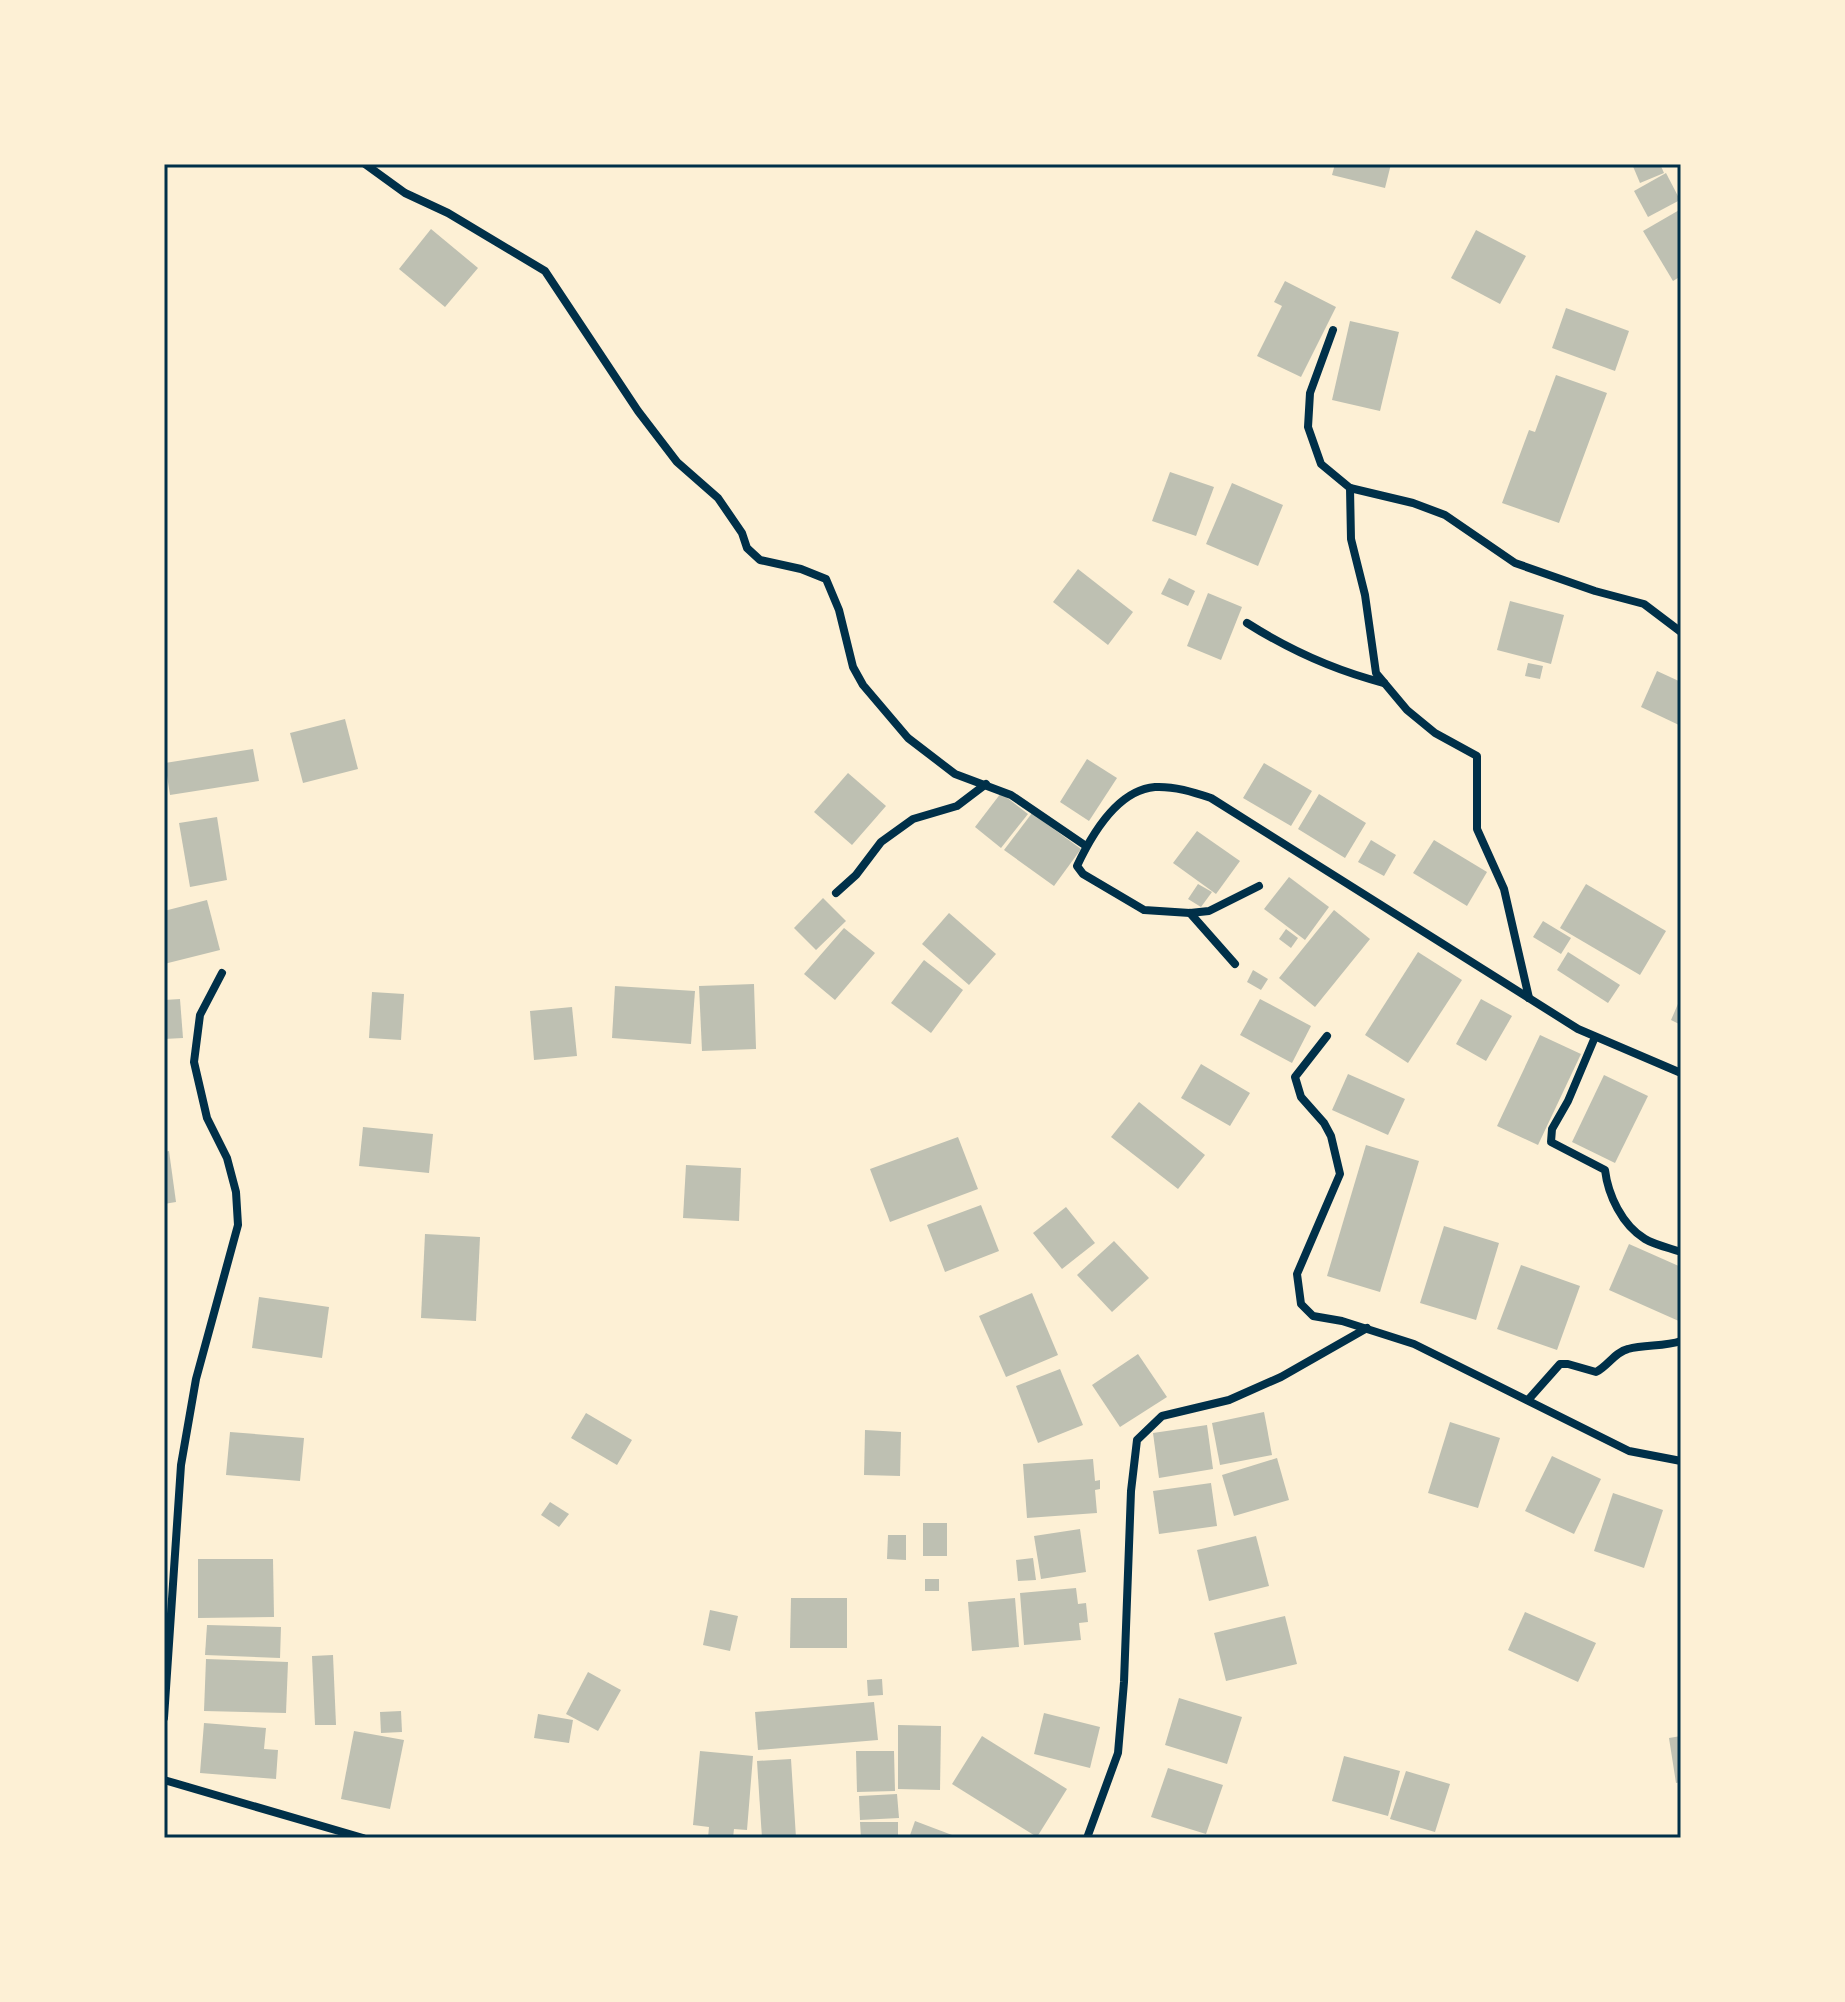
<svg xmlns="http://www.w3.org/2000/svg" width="1845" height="2002" viewBox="0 0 1845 2002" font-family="'PT Sans Narrow',sans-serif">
<rect width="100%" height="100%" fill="#fdf0d5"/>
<g fill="#bec0b2">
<path d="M1335,164H1391L1385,188L1332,175Z"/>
<path d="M1632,164H1660L1664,173L1640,183Z"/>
<path d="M1666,173L1680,200L1648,217L1634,191Z"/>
<path d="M1681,209V276L1673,281L1643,231Z"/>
<path d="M431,229L478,268L445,307L399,269Z"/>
<path d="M1476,230L1526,256L1500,304L1451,278Z"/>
<path d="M1285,281L1336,307L1301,377L1257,356L1282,306L1274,302Z"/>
<path d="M1566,308L1629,331L1615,371L1552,348Z"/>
<path d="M1350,321L1399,332L1380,411L1332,400Z"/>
<path d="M1556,375L1607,393L1559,523L1502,503L1529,430L1535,432Z"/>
<path d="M1170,472L1214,487L1196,536L1152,521Z"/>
<path d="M1232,483L1283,505L1258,566L1206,544Z"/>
<path d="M1078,569L1133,612L1108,645L1053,602Z"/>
<path d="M1169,578L1195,591L1188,606L1161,594Z"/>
<path d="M1208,593L1242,607L1221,660L1187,646Z"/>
<path d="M1510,601L1564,615L1551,664L1497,650Z"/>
<path d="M1528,663L1543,666L1540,679L1525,676Z"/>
<path d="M1657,671L1681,682V726L1641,707Z"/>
<path d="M345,719L358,769L303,783L290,733Z"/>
<path d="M253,749L259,781L170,795L165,763Z"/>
<path d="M1087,759L1117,778L1089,821L1060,802Z"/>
<path d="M1264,763L1312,791L1291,826L1243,798Z"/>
<path d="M848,773L886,806L852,845L814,812Z"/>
<path d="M1001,793L1028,814L1001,848L975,827Z"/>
<path d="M1319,794L1366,823L1345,858L1298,829Z"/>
<path d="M1032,813L1081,849L1054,886L1004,850Z"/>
<path d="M217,817L227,880L190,887L179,823Z"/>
<path d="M1197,831L1240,861L1216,894L1173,863Z"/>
<path d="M1371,840L1396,855L1384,876L1358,862Z"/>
<path d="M1434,840L1487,872L1467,906L1413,873Z"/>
<path d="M1289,877L1329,907L1305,940L1264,909Z"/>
<path d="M1198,884L1212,892L1201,907L1188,899Z"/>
<path d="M1586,884L1666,931L1640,975L1560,928Z"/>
<path d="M823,898L846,921L816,950L794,928Z"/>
<path d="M207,900L220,950L164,964V911Z"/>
<path d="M1334,910L1370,939L1315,1007L1279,978Z"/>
<path d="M949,913L996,954L969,985L922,944Z"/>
<path d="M1543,921L1571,938L1561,954L1533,937Z"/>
<path d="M844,928L875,953L835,1000L804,974Z"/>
<path d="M1286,929L1298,938L1291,948L1279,939Z"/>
<path d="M1418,952L1462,980L1408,1063L1365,1035Z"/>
<path d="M1568,952L1620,985L1608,1003L1557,970Z"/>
<path d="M924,960L963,990L931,1033L891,1003Z"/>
<path d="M1253,970L1268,979L1261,990L1247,982Z"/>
<path d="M754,984L756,1049L702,1051L699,986Z"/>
<path d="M615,986L695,991L691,1044L612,1038Z"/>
<path d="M372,992L404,994L401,1040L369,1038Z"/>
<path d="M1681,997V1025L1671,1020Z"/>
<path d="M180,999L183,1038L164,1039V1000Z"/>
<path d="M1260,999L1311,1026L1292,1063L1240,1035Z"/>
<path d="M1481,999L1512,1016L1486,1061L1456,1044Z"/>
<path d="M572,1007L577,1056L534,1060L530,1011Z"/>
<path d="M1540,1035L1581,1054L1538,1145L1497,1126Z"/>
<path d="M1201,1064L1250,1093L1230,1126L1181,1098Z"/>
<path d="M1348,1074L1405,1099L1388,1135L1332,1110Z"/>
<path d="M1604,1075L1648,1096L1615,1163L1572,1142Z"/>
<path d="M1139,1102L1205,1155L1178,1189L1111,1137Z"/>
<path d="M363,1127L433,1134L429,1173L359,1166Z"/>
<path d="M958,1137L978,1189L890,1222L870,1169Z"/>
<path d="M1366,1145L1419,1161L1380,1292L1327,1276Z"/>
<path d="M169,1151L176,1202L164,1204V1152Z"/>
<path d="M686,1165L741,1168L739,1221L683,1218Z"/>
<path d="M981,1205L999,1251L945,1272L927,1225Z"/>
<path d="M1066,1207L1095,1243L1062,1269L1033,1233Z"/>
<path d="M1444,1226L1499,1243L1476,1320L1420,1303Z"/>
<path d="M425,1234L480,1237L476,1321L421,1318Z"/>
<path d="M1114,1241L1149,1278L1112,1312L1077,1275Z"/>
<path d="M1629,1244L1681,1267V1322L1609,1290Z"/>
<path d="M1521,1265L1580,1286L1557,1350L1497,1329Z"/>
<path d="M1032,1293L1058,1355L1006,1377L979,1316Z"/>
<path d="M259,1297L329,1307L322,1358L252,1348Z"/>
<path d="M1138,1354L1167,1397L1120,1427L1092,1385Z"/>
<path d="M1060,1369L1083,1425L1038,1443L1016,1386Z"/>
<path d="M1264,1412L1272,1455L1220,1465L1212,1423Z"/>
<path d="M586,1413L632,1440L617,1465L571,1438Z"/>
<path d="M1450,1422L1500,1438L1478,1508L1428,1493Z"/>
<path d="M1207,1425L1213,1469L1159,1478L1153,1433Z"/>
<path d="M865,1430L901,1432L900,1476L864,1475Z"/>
<path d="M230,1432L304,1438L300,1481L226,1475Z"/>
<path d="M1552,1456L1601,1479L1574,1534L1525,1511Z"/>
<path d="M1277,1458L1289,1500L1234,1516L1222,1475Z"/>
<path d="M1093,1459L1095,1481L1100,1480V1489L1095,1490L1097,1513L1027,1518L1023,1464Z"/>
<path d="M1211,1483L1217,1526L1159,1534L1153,1491Z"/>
<path d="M1613,1493L1663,1510L1644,1568L1594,1551Z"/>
<path d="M550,1502L569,1514L559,1527L541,1515Z"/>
<rect x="923" y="1523" width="24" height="33"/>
<path d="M1080,1529L1086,1572L1041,1579L1034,1536Z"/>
<path d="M888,1535H906V1560L887,1559Z"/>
<path d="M1256,1536L1269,1586L1209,1601L1197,1550Z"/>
<path d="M1033,1558L1036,1580L1018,1581L1016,1560Z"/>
<path d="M198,1559H273L274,1617L198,1618Z"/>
<rect x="925" y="1579" width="14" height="12"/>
<path d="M1076,1588L1078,1604L1086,1603L1088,1622L1079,1623L1081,1640L1024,1645L1020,1593Z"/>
<path d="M791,1598H847V1648H790Z"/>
<path d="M1015,1598L1019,1647L972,1651L968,1602Z"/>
<path d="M710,1610L738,1616L730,1651L703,1645Z"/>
<path d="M1525,1612L1596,1643L1578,1682L1508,1650Z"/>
<path d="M1285,1616L1297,1664L1226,1681L1214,1633Z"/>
<path d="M207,1625L281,1627L280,1658L205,1655Z"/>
<path d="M333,1655L336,1725H315L312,1656Z"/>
<path d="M206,1659L288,1662L286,1713L204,1711Z"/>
<path d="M588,1672L621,1690L598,1731L566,1714Z"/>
<path d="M882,1679L883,1695L868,1696L867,1680Z"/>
<path d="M1179,1698L1242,1717L1227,1764L1165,1745Z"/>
<path d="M874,1702L878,1740L758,1750L755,1712Z"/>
<path d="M401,1711L402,1732L381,1733L380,1712Z"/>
<path d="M1044,1713L1100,1727L1090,1768L1034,1754Z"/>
<path d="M538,1714L573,1720L569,1743L534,1738Z"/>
<path d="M204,1723L266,1728L264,1749L278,1750L276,1779L200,1773Z"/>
<path d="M898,1725L941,1726L940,1790L898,1789Z"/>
<path d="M354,1731L404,1740L390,1809L341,1799Z"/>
<path d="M982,1736L1067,1789L1037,1837L952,1784Z"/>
<path d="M1681,1736V1782L1676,1783L1669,1738Z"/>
<path d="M700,1751L753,1756L747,1830L734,1829L733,1838H708L709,1827L693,1825Z"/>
<path d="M856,1751H894L895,1791L857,1792Z"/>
<path d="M1344,1756L1400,1771L1388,1816L1332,1801Z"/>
<path d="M791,1759L796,1838H762L757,1761Z"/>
<path d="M1168,1768L1223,1785L1206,1834L1151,1817Z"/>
<path d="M1406,1771L1450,1784L1435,1832L1390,1819Z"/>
<path d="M897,1794L899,1818L860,1820L859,1796Z"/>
<path d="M915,1821L960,1838H909Z"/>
<path d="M860,1822H898V1838H861Z"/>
</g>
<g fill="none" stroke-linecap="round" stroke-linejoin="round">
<g stroke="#003049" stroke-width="8">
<path d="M365,164L405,193L448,213L545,271L638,411L677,462L718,498L742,533L747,548L760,560L801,569L826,579L839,610L853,667L863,685L908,738L955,774L1011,795L1086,846"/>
<path d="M1333,330L1310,393L1308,427L1321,464L1350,488L1413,503L1445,515L1515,563L1595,591L1644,604L1681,632"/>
<path d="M1350,488L1351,539L1365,595L1376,673L1407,710L1435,733L1477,756V829L1504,889L1529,998"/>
<path d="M1247,623C1288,649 1337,671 1384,683"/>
<path d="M1259,886L1209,911L1190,913L1144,910L1083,874L1077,866C1091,836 1117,790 1155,787C1174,786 1193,792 1211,798L1578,1029L1681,1073"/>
<path d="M836,893L856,875L881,842L913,819L957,806L986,784"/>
<path d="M1190,913L1235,964"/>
<path d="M1327,1036L1295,1077L1301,1097L1324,1123L1331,1136L1340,1174L1297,1274L1301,1304L1313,1316L1342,1321L1414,1344L1629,1451L1681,1461"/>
<path d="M1595,1037L1568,1101L1552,1129L1551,1142L1605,1170C1608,1195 1622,1225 1645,1239C1655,1245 1670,1248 1681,1252"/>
<path d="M1528,1400L1560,1364H1568L1596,1372C1608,1366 1615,1352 1628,1349C1645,1344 1664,1347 1681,1341"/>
<path d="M164,1718L181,1465L196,1379L238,1225L236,1192L227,1158L207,1118L194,1062L200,1015L222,973"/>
<path d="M164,1780L363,1838"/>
<path d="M1087,1838L1118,1753L1124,1682L1131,1491L1137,1440L1162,1416L1229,1400L1281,1377L1367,1328"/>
</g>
</g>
<rect width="1845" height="2002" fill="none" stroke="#fdf0d5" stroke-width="332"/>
<rect x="166" y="166" width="1513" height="1670" fill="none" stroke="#003049" stroke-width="3"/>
</svg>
